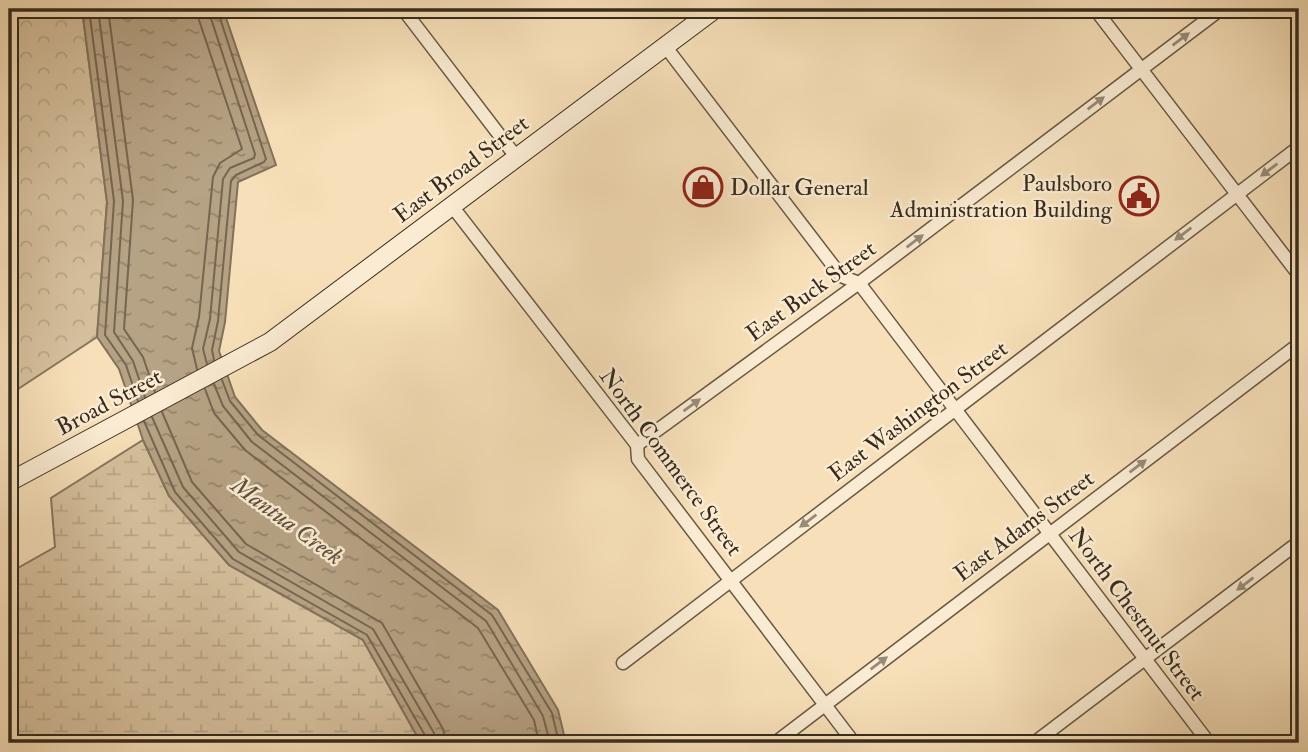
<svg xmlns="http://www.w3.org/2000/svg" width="1308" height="752" viewBox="0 0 1308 752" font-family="'IM FELL Double Pica',serif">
<defs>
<pattern id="forest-crowns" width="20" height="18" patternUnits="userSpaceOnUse" patternTransform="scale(1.75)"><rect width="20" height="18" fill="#d6c19e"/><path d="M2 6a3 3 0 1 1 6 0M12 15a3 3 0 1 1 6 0" fill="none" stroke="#b8a688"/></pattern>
<pattern id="wetland-marsh" width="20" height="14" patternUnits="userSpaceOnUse" patternTransform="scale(1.75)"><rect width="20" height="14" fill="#d6c19e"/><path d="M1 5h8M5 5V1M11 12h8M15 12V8" fill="none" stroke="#b8a688"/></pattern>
<pattern id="water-ripples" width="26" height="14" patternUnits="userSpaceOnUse" patternTransform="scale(1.75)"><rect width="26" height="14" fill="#b6a284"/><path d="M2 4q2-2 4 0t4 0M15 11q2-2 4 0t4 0" fill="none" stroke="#95846b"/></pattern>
</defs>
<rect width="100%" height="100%" fill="#f7e0b9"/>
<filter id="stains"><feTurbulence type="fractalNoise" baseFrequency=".00286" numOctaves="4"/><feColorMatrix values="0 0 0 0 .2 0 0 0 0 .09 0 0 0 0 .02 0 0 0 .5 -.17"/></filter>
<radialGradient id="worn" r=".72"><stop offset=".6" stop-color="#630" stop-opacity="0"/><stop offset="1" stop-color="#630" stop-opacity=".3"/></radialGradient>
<path fill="url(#forest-crowns)" stroke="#86765e" stroke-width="2" d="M9,9H82L107,202L97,337L9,395Z"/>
<path fill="url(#wetland-marsh)" stroke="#86765e" stroke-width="2" d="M143,440L169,496L229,565L363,640L421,743H9V573L55,547L51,498Z"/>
<path fill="url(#water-ripples)" stroke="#83725b" stroke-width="2" d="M82,9H223L276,165L238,182L225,322L219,351L235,397L262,430L498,610L558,710L566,743H421L363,640L229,565L169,496L143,440L119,369L97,337L107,202Z"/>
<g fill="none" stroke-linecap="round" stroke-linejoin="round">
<g stroke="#766650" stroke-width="2">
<path d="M89,9L114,201L105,335L126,365L138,401"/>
<path d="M98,9L123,201L114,332L133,361L145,397"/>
<path d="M108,9L133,200L124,329L143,357L155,392"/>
<path d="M197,9L199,20L242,149L220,163L213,177L199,317L192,348L197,369"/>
<path d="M214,360L212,350L218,321L231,181L236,175L264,162L266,159L217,9"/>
<path d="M207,364L203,349L210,319L223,179L230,168L254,158L255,154L208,9"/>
<path d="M222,380L230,401L258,435L492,615L552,713L559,743"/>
<path d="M214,384L223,406L252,442L486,621L543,716L550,743"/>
<path d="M205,389L214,413L245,450L478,628L534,720L539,743"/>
<path d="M162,412L192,482L246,544L382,623L443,729L446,743"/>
<path d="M152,417L183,487L239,552L373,629L434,733L436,743"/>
<path d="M144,421L175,492L233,559L367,635L426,737L427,743"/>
</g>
<defs>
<g id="street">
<path d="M403,9L517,158"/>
<path d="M1095,9L1299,275"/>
<path d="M665,46L841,276L859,283L1209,743"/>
<path d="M452,206L637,445L638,459L854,743"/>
<path d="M637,445L859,283L1221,9"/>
<path d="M623,663L1299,147"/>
<path d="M775,743L1299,344"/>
<path d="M1034,743L1299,542"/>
<path d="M1296,743L1299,740"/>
</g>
<path id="secondary" d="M9,482L270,342L715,9"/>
</defs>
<use href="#street" stroke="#675844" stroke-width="15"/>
<use href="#secondary" stroke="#372b1d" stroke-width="20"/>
<use href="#street" stroke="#faebd2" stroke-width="12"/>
<use href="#secondary" stroke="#faebd2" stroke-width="18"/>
</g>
<defs><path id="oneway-solid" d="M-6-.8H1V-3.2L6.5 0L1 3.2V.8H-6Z" transform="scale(1.75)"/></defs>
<g fill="#988b78">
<use href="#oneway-solid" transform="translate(1181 39) rotate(-37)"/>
<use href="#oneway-solid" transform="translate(1096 103) rotate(-37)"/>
<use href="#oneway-solid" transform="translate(1269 170) rotate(143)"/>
<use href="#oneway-solid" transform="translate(1183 234) rotate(143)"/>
<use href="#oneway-solid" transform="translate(915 241) rotate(-37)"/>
<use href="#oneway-solid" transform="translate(692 405) rotate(-36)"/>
<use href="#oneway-solid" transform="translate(1138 466) rotate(-37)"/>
<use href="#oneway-solid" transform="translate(808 521) rotate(143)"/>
<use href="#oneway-solid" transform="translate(1245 584) rotate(143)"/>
<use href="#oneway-solid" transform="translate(879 663) rotate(-37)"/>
</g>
<defs>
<symbol id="shop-ring" viewBox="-11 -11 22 22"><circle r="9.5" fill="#faebd2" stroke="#8f2418" stroke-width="1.5"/><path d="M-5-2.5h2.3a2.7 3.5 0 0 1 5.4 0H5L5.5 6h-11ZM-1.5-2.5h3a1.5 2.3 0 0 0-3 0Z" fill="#8f2418"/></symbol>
<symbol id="civic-ring" viewBox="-11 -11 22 22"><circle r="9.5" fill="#faebd2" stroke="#8f2418" stroke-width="1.5"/><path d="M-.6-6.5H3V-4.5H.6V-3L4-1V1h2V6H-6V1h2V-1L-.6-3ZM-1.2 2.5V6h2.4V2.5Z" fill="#8f2418"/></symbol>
</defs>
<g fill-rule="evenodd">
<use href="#shop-ring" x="681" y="165" width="44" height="44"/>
<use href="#civic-ring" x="1117" y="174" width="44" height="44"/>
</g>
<g text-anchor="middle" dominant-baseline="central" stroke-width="5" stroke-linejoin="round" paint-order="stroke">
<g font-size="23" fill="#372b1d" stroke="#faebd2">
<text transform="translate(461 169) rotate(-37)">East Broad Street</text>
<text transform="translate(811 291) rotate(-36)">East Buck Street</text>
<text transform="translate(109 402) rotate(-28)">Broad Street</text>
<text transform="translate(918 411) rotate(-37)">East Washington Street</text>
<text transform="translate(671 462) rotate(54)">North Commerce Street</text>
<text transform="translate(1024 526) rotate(-37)">East Adams Street</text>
<text transform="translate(1137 614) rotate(53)">North Chestnut Street</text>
</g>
<g font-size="23" fill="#372b1d" stroke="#faebd2" text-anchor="end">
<text x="1112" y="183">Paulsboro<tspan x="1112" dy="26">Administration Building</tspan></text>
<text x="730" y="187" text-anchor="start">Dollar General</text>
</g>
<g font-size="24" font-style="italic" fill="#5d4f3c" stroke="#faebd2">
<text transform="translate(287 521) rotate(36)">Mantua Creek</text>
</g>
</g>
<rect width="1308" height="752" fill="none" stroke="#f7e0b9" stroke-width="35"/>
<rect x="10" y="10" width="1287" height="731" fill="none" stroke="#372b1d" stroke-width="3.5"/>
<rect x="18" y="18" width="1273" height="717" fill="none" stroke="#372b1d" stroke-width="2"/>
<rect width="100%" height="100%" filter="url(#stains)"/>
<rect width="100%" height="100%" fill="url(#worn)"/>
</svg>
